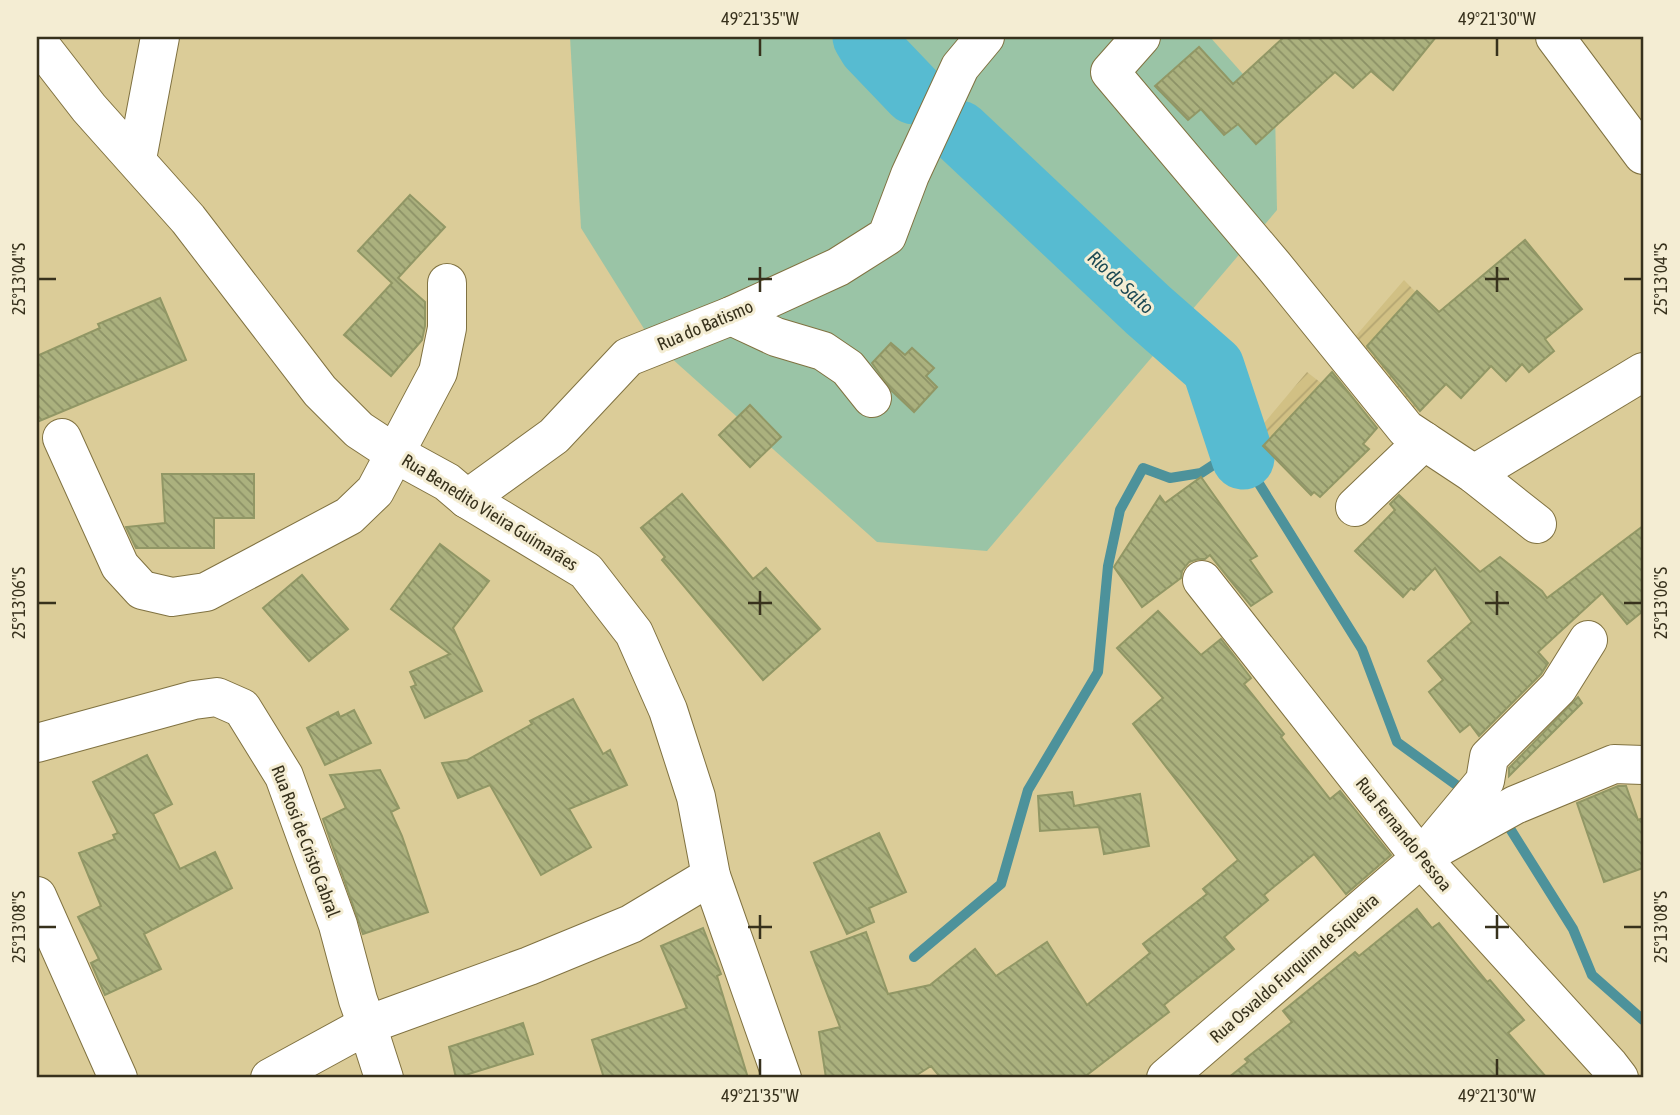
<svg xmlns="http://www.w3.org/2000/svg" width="1680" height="1115" viewBox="0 0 1680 1115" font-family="'Asap Condensed',sans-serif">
<defs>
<pattern id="industrial-furrows" width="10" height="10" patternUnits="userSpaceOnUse" patternTransform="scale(1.75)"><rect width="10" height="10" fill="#d1c084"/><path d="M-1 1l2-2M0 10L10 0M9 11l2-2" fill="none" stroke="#b4a571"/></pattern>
<pattern id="building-back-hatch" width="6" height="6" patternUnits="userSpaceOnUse" patternTransform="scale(1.75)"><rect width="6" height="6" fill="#abb17e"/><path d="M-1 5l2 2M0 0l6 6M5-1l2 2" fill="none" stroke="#8c9166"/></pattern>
</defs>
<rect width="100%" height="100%" fill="#dbcc98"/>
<g fill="url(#industrial-furrows)">
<path d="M1404,280L1473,351L1414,415L1347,346Z"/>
<path d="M1307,372L1376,426L1312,492L1255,434Z"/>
</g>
<path fill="#9ac4a6" d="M570,37H1210L1275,110L1277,210L987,551L877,542L651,340L581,228Z"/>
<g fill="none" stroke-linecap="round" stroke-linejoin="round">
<g stroke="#4d929b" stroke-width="10">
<path d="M1504,819L1573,929L1592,975L1643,1020"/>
<path d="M914,957L1001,884L1028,790L1098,672L1108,566L1120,510L1143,468L1170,478L1201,473L1221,460L1243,458L1362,649L1397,742L1466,792"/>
</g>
<g stroke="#57bbd1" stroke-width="63">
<path d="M864,37L870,47L914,93"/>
<path d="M959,132L1148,310L1213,367L1243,458"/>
</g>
</g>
<g fill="url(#building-back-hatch)" stroke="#919765" stroke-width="2">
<path d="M1284,37H1436L1393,90L1371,71L1353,88L1335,72L1256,144L1238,124L1224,135L1201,109L1188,120L1155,86L1199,47L1233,84Z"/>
<path d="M410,195L445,227L398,278L425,302V326L422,340L391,376L344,335L392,283L358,251Z"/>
<path d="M1525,240L1582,309L1545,339L1554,351L1529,372L1522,364L1506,381L1491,366L1461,398L1446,384L1420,411L1367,346L1417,291L1439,312Z"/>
<path d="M160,298L186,360L37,422V356L100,328L98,324Z"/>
<path d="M891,343L905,355L912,348L934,368L926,376L937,387L914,412L892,391L872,363Z"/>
<path d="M1332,372L1377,428L1363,444L1369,449L1320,497L1314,492L1311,495L1263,446Z"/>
<path d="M750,405L781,437L750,467L719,435Z"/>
<path d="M162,474H254V518H214V548H136L126,527L165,523Z"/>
<path d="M1201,477L1257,556L1250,560L1272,592L1251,606L1210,555L1205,559H1198L1189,562L1182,571L1181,578L1142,607L1114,567L1160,496L1165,503Z"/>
<path d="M682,494L753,579L766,568L820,629L763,680L662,560L665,557L641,528Z"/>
<path d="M1399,495L1480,572L1500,557L1542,591L1547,598L1643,526V611L1627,624L1602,593L1538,652L1548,663L1541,674L1479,736L1470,724L1460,732L1429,692L1443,680L1428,661L1472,622L1435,568L1414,590L1411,588L1403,597L1355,551L1395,510L1390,504Z"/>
<path d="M440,544L489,581L453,628L482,691L425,718L411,687L416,685L410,672L450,654L391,609Z"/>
<path d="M302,575L348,629L309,661L263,608Z"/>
<path d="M1158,611L1201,655L1221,639L1251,678L1244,684L1284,734L1281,737L1330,799L1340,791L1391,855L1346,894L1314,854L1264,895L1268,900L1224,937L1234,949L1164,1005L1169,1012L1083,1078H941L931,1066L912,1078H826L819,1032L840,1027L811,952L866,932L888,994L930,985L975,949L996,976L1047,942L1087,1005L1150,953L1143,944L1207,894L1203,889L1238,860L1133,724L1163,698L1117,648Z"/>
<path d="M1578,697L1582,703L1509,776V768Z"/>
<path d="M573,699L603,754L610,750L627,785L569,809L591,847L541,875L490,785L458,798L442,763L467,760L532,724L530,721Z"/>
<path d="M354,710L371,743L325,765L307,728L338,712L340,717Z"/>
<path d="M147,755L172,804L153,814L180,869L215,852L232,888L144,934L161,969L105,995L91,963L99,959L78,917L101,906L79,853L115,839L113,835L118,833L93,782Z"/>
<path d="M380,770L399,808L391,812L402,836L428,912L363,934L323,819L346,808L330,775Z"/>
<path d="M1618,786H1626L1638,820L1643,818V868L1604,882L1577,803Z"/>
<path d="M1072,792L1074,806L1140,794L1149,846L1104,854L1099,827L1040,831L1038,796Z"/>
<path d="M879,833L906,892L869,908L874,922L847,934L814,863Z"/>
<path d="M1417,909L1432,928L1439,923L1487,982L1490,980L1524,1020L1508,1033L1547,1078H1228L1248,1062L1245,1059L1292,1022L1283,1011L1355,952L1359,956Z"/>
<path d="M703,928L721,974L717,976L748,1078H604L592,1040L687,1008L661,946Z"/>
<path d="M523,1023L533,1054L456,1078L449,1047Z"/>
</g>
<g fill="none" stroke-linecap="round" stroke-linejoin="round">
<defs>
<g id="minor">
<path d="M1141,37L1110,72L1274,266L1406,429L1474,474L1537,524"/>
<path d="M1555,37L1643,155"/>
<path d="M37,41L89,108L188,219L320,391L359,430L394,453L447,482L467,499L586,571L634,633L668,710L696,797L711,876L782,1078"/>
<path d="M137,159L160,37"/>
<path d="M731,316L776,337L823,351L848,368L872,398"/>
<path d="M62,438L120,566L142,590L172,597L206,592L349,516L375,491L438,372L447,328V283"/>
<path d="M1474,474L1643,372"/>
<path d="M467,499L554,436L628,357L731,316L838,267L887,236L910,175L960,67L985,37"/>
<path d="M1355,507L1424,441"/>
<path d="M1202,580L1421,858L1609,1065L1619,1078"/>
<path d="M37,743L194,700L217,697L242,708L284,776L338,925L358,1000L367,1025L529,966L631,924L711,876"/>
<path d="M1441,846L1515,805L1614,764L1643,765"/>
<path d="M37,896L118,1078"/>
<path d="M270,1078L367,1025L384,1078"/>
<path d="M1166,1078L1421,858L1485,781L1489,757L1558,688L1588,640"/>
</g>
</defs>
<use href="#minor" stroke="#807241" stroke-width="40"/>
<use href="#minor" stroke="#fff" stroke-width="38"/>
</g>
<path fill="none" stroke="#37311c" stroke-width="2.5" d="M760,38V56M1497,38V56M760,267V292M1497,267V292M38,279H56M748,279H772M1485,279H1509M1624,279H1642M760,591V615M1497,591V615M38,603H56M748,603H772M1485,603H1509M1624,603H1642M760,915V939M1497,915V939M38,927H56M748,927H772M1485,927H1509M1624,927H1642M760,1059V1076M1497,1059V1076"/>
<g text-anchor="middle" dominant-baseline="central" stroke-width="6" stroke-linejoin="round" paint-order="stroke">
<g font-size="18" fill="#37311c" stroke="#f4edd3">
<text transform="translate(705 325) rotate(-23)">Rua do Batismo</text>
<text transform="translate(490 512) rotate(32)">Rua Benedito Vieira Guimarães</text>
<text transform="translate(1404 834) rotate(51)">Rua Fernando Pessoa</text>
<text transform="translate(306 841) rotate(69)">Rua Rosi de Cristo Cabral</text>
<text transform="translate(1294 968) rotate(-41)">Rua Osvaldo Furquim de Siqueira</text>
</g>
<g font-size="19" font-style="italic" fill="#1c4953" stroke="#f4edd3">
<text transform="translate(1121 282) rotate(43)">Rio do Salto</text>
</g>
</g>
<rect width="1680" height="1115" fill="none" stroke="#f4edd3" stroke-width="77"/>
<rect x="38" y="38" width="1604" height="1038" fill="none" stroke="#37311c" stroke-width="2.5"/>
<g font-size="18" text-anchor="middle" fill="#37311c">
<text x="760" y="25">49°21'35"W</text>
<text x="1497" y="25">49°21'30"W</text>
<text transform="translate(19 279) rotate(-90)" y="6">25°13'04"S</text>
<text transform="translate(1661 279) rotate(-90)" y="6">25°13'04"S</text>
<text transform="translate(19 603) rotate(-90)" y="6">25°13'06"S</text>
<text transform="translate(1661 603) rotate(-90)" y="6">25°13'06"S</text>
<text transform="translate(19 927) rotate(-90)" y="6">25°13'08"S</text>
<text transform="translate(1661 927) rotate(-90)" y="6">25°13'08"S</text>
<text x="760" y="1102">49°21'35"W</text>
<text x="1497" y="1102">49°21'30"W</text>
</g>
</svg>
